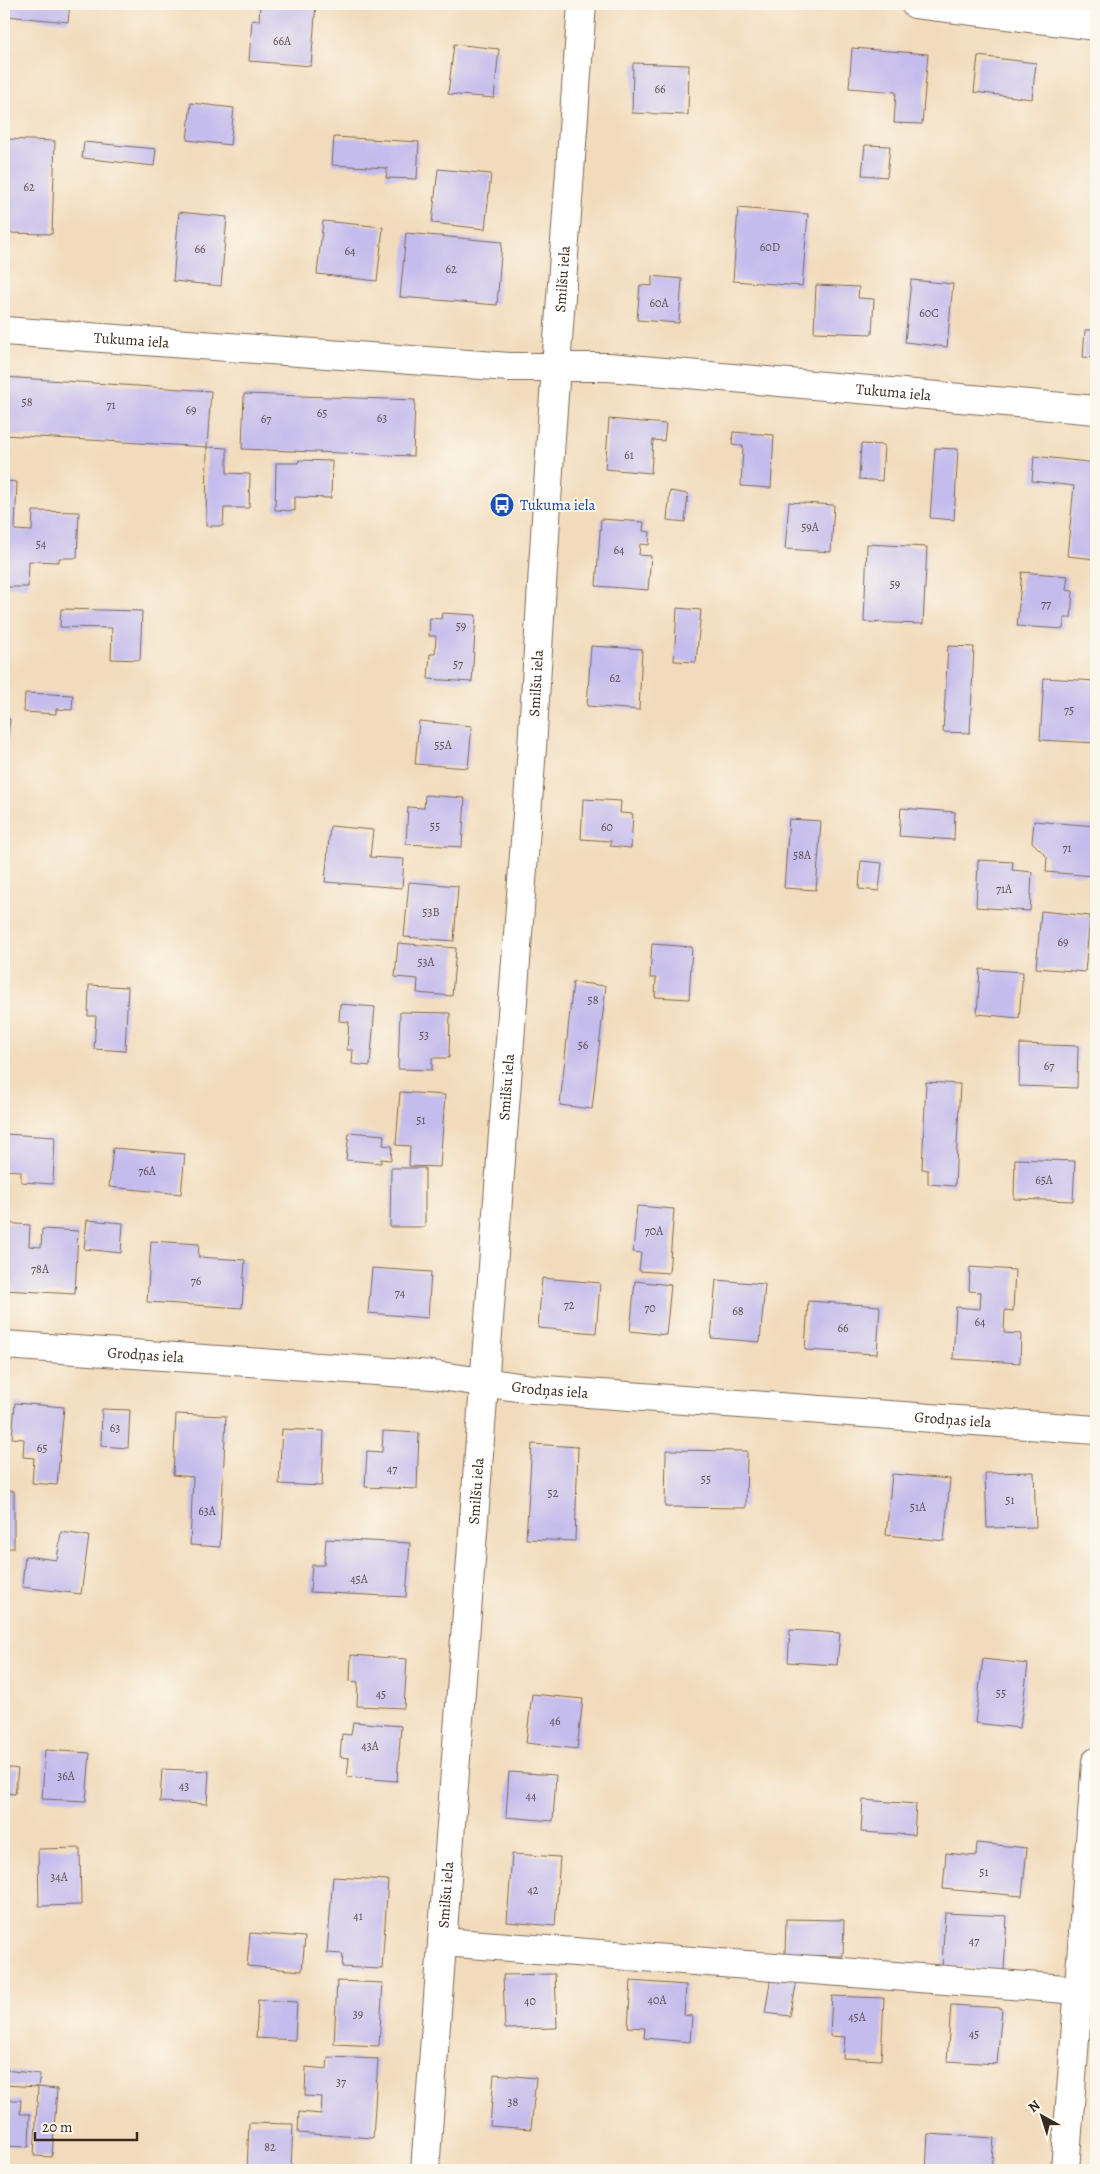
<svg xmlns="http://www.w3.org/2000/svg" width="1100" height="2174" viewBox="0 0 1100 2174" font-family="Alegreya,serif">
<rect width="100%" height="100%" fill="#fbf7ec"/>
<filter id="ink" filterUnits="userSpaceOnUse"><feTurbulence type="fractalNoise" baseFrequency=".02" numOctaves="2"/><feDisplacementMap in="SourceGraphic" scale="10" xChannelSelector="R" yChannelSelector="G"/><feConvolveMatrix kernelMatrix="1 2 1 2 8 2 1 2 1" color-interpolation-filters="sRGB"/></filter>
<filter id="wash" filterUnits="userSpaceOnUse"><feTurbulence type="fractalNoise" baseFrequency=".0096" numOctaves="4" result="noise"/><feDisplacementMap in="SourceGraphic" scale="20" xChannelSelector="R" yChannelSelector="G"/><feGaussianBlur stdDeviation="1.12" result="paint"/><feColorMatrix in="noise" values="0 0 0 0 0 0 0 0 0 0 0 0 0 0 0 0 0 1.4 0 .05"/><feComposite in="paint" operator="in"/></filter>
<g filter="url(#wash)">
<rect width="100%" height="100%" fill="#f2dbbc"/>
<g id="blocks">
<g fill="#c4bcec">
<path d="M7,4H70L68,22L6,16Z"/>
<path d="M260,4H316L311,66L249,61L252,20L259,21Z"/>
<path d="M454,44L499,49L494,98L448,94Z"/>
<path d="M852,48L928,54L922,124L894,123L896,92L849,88Z"/>
<path d="M978,56L1036,63L1032,99L974,92Z"/>
<path d="M633,63L689,65L688,115L632,113Z"/>
<path d="M191,103L234,108L230,145L187,140Z"/>
<path d="M334,137L419,142L417,179L386,178L387,168L332,165Z"/>
<path d="M4,139L55,141L52,234L4,233Z"/>
<path d="M84,142L156,149L154,166L82,158Z"/>
<path d="M865,145L890,146L887,177L862,175Z"/>
<path d="M438,169L491,174L485,229L432,223Z"/>
<path d="M738,208L808,214L802,286L733,281Z"/>
<path d="M179,212L227,217L221,286L173,281Z"/>
<path d="M323,221L383,227L377,281L317,274Z"/>
<path d="M406,233L502,242L497,305L400,297Z"/>
<path d="M652,276L682,279L679,323L637,320L640,285L652,286Z"/>
<path d="M911,280L953,284L947,347L905,342Z"/>
<path d="M816,285L859,287L858,298L874,299L872,334L814,332Z"/>
<path d="M1085,330H1096V358L1083,357Z"/>
<path d="M4,377L211,391L207,447L4,435Z"/>
<path d="M244,394L415,400L413,456L242,449Z"/>
<path d="M609,419L666,424L664,441L653,440L651,473L605,469Z"/>
<path d="M733,432L774,435L771,488L741,486L743,446L732,445Z"/>
<path d="M861,444L884,445L882,481L859,479Z"/>
<path d="M207,447L227,448V473L250,474L249,508H224L223,526H206Z"/>
<path d="M935,448L958,449L954,520L930,518Z"/>
<path d="M1034,456L1096,463V559L1067,556L1074,486L1032,481Z"/>
<path d="M299,460L332,461L331,498L295,497V511L275,510L276,463H298Z"/>
<path d="M4,481L17,482L15,530L32,531L33,511L79,512L77,558H59V562L29,561L28,587H4Z"/>
<path d="M670,491L688,494L685,522L667,520Z"/>
<path d="M789,502L834,505L831,552L785,549Z"/>
<path d="M601,519L644,522L643,531L650,532L649,545L640,544L639,555L651,556L648,590L596,586Z"/>
<path d="M867,544L927,547L923,624L864,622Z"/>
<path d="M1022,572L1068,576L1066,590L1073,591L1071,618H1064L1063,629L1017,626Z"/>
<path d="M4,603L8,604L5,635H4Z"/>
<path d="M677,608L701,610L696,662L674,661Z"/>
<path d="M61,609L142,611L140,660L111,659L112,628L60,627Z"/>
<path d="M442,613L476,615L472,682L428,679L430,654H435L436,636H429L430,618L441,619Z"/>
<path d="M591,646L642,649L639,710L587,706Z"/>
<path d="M948,646L974,647L970,733L943,732Z"/>
<path d="M1044,678L1096,681V743L1040,740Z"/>
<path d="M25,693L73,695L72,710L56,709V714L24,712Z"/>
<path d="M4,719H10L5,759H4Z"/>
<path d="M419,721L472,726L468,768L415,764Z"/>
<path d="M425,795L465,798L462,847L406,844L408,807L424,808Z"/>
<path d="M583,799L621,801L620,813L633,814L631,848L610,846L611,841L581,839Z"/>
<path d="M901,808L955,812L954,840L899,836Z"/>
<path d="M789,819L821,821L816,890L784,888Z"/>
<path d="M1034,821L1096,826L1094,876L1046,872L1047,857L1032,842Z"/>
<path d="M330,826L373,830L370,857L404,859L402,888L325,882Z"/>
<path d="M978,860L1013,862L1012,870L1032,872L1030,911L976,907Z"/>
<path d="M861,861L882,863L879,891L859,889Z"/>
<path d="M409,882L458,886L454,941L404,937Z"/>
<path d="M1041,911L1090,916L1085,972L1036,968Z"/>
<path d="M398,943L456,948L452,996L417,993L418,979L395,977Z"/>
<path d="M652,944L692,947L689,999L655,997L656,978H650Z"/>
<path d="M980,969L1023,972L1019,1018L977,1014Z"/>
<path d="M573,982L606,986L592,1109L560,1105Z"/>
<path d="M89,985L128,987L125,1051L94,1049L96,1016H88Z"/>
<path d="M340,1004L375,1007L370,1066L352,1064L353,1050H347L349,1022L339,1021Z"/>
<path d="M400,1012L450,1013L449,1058H432V1070L398,1069Z"/>
<path d="M1020,1044L1078,1046L1077,1088L1019,1086Z"/>
<path d="M926,1082L960,1084L955,1186L928,1184V1170L922,1169Z"/>
<path d="M400,1092L445,1095L440,1167L409,1166L410,1146L396,1145Z"/>
<path d="M349,1132L384,1135L383,1145L392,1146L391,1160L381,1159V1163L346,1160Z"/>
<path d="M4,1134L55,1137L53,1184L21,1182V1171L4,1170Z"/>
<path d="M113,1148L185,1154L181,1194L109,1187Z"/>
<path d="M1015,1159L1075,1161L1073,1201L1014,1199Z"/>
<path d="M391,1168H425V1227H390Z"/>
<path d="M637,1206L674,1209L669,1273L639,1271L641,1253L633,1252Z"/>
<path d="M87,1220L123,1223L121,1253L84,1249Z"/>
<path d="M4,1223L30,1225L29,1246L41,1247L42,1229L78,1231L75,1294L4,1290Z"/>
<path d="M151,1241L199,1244L198,1257L245,1260L242,1308L147,1302Z"/>
<path d="M970,1267L1015,1270L1013,1311L1005,1310L1004,1333L1021,1334L1020,1363L953,1359L956,1307L980,1309L981,1292L969,1291Z"/>
<path d="M372,1268L431,1272L428,1318L368,1313Z"/>
<path d="M542,1278L600,1283L596,1333L538,1328Z"/>
<path d="M716,1280L765,1284L760,1342L711,1338Z"/>
<path d="M635,1281L671,1285L666,1335L630,1331Z"/>
<path d="M808,1301L880,1306L877,1354L805,1350Z"/>
<path d="M15,1403L64,1407L57,1485L32,1483L34,1458L23,1457L24,1439L12,1438Z"/>
<path d="M102,1409L130,1410L128,1448L101,1446Z"/>
<path d="M176,1414L226,1416L220,1547L190,1545L193,1477L173,1475Z"/>
<path d="M282,1429L324,1431L322,1486L279,1484Z"/>
<path d="M383,1431L419,1433L417,1489L365,1487L367,1451L382,1452Z"/>
<path d="M532,1444L578,1447L575,1541L526,1539Z"/>
<path d="M666,1450L747,1451L746,1508L665,1507Z"/>
<path d="M1034,1472L1036,1527L987,1528L985,1473Z"/>
<path d="M892,1474L950,1479L944,1541L886,1535Z"/>
<rect x="4" y="1491" width="10" height="57"/>
<path d="M61,1532L89,1536L81,1594L22,1587L25,1556L57,1560Z"/>
<path d="M326,1539L410,1543L406,1597L310,1592L312,1565H324Z"/>
<path d="M790,1630L840,1633L837,1665L788,1662Z"/>
<path d="M351,1655L407,1659L404,1708L357,1706L358,1682L350,1681Z"/>
<path d="M983,1659L1028,1664L1020,1728L975,1723Z"/>
<path d="M532,1694L583,1699L577,1749L526,1743Z"/>
<path d="M353,1722L401,1726L397,1781L347,1777L349,1758L340,1757L342,1734L351,1735Z"/>
<path d="M45,1750L90,1753L86,1801L42,1799Z"/>
<path d="M4,1767L18,1769L15,1794L4,1793Z"/>
<path d="M162,1769L209,1771L207,1804L160,1802Z"/>
<path d="M509,1772L556,1775L553,1821L506,1817Z"/>
<path d="M863,1800L916,1804L914,1835L861,1832Z"/>
<path d="M977,1843L1027,1848L1022,1896L943,1889L946,1853L976,1856Z"/>
<path d="M80,1848L81,1905L39,1906L38,1849Z"/>
<path d="M512,1854L560,1857L555,1926L507,1922Z"/>
<path d="M333,1877L388,1880L382,1969L342,1967L343,1954L327,1953Z"/>
<path d="M945,1913L1007,1916L1004,1970L942,1967Z"/>
<path d="M786,1919L844,1920L843,1956L785,1955Z"/>
<path d="M250,1933L305,1937L302,1971L247,1966Z"/>
<path d="M555,1974L557,2028L505,2029L503,1975Z"/>
<path d="M771,1976L797,1981L790,2016L765,2013Z"/>
<path d="M337,1981L383,1983L379,2046L334,2044Z"/>
<path d="M631,1981L686,1985L684,2015L692,2016L690,2042L644,2038L645,2028L628,2027Z"/>
<path d="M832,1996L884,1998L881,2060L843,2058L845,2037L830,2036Z"/>
<path d="M258,2000L297,2002L295,2040L256,2038Z"/>
<path d="M951,2005L1002,2008L997,2064L947,2061Z"/>
<path d="M328,2057L378,2059L373,2138L298,2133L299,2112L321,2114L322,2097L305,2096L306,2067L327,2069Z"/>
<path d="M4,2070L40,2074L38,2087L4,2085Z"/>
<path d="M494,2074L536,2078L531,2129L490,2126Z"/>
<path d="M38,2087L57,2089L52,2157L34,2156Z"/>
<path d="M4,2100H21L20,2114H30L29,2147L4,2146Z"/>
<path d="M249,2123L293,2124L291,2170H247Z"/>
<path d="M928,2134L994,2138L991,2170H926Z"/>
</g>
</g>
</g>
<g filter="url(#ink)">
<use href="#blocks" fill-opacity="0" stroke="#7b6855" stroke-width="1"/>
<g fill="none" stroke-linecap="round" stroke-linejoin="round">
<defs>
<g id="minor">
<path d="M915,4L1096,26"/>
<path id="s1" d="M4,331L510,367H608L1096,410"/>
<path id="s2" d="M4,1345L433,1375L532,1389L1096,1430"/>
<path d="M442,1942L1079,1990"/>
<path id="s3" d="M425,2170L532,748L551,437L582,4"/>
<path d="M1065,2170L1096,1762"/>
</g>
</defs>
<use href="#minor" stroke="#7b6855" stroke-width="30"/>
<use href="#minor" stroke="#fff" stroke-width="28"/>
</g>
</g>
<defs>
<symbol id="bus-disc" viewBox="-11 -11 22 22"><circle r="9.5" fill="#1a4fb4" stroke="#fbf7ec"/><path d="M-5-6H5V4H4V6H2V4H-2V6H-4V4H-5ZM-3.5-4V0h7V-4ZM-3.5 1.2v1.5H-2V1.2ZM2 1.2v1.5H3.5V1.2Z" fill="#fff"/></symbol>
</defs>
<g fill-rule="evenodd">
<use href="#bus-disc" x="488" y="491" width="28" height="28"/>
</g>
<g text-anchor="middle" dominant-baseline="central" stroke-width="4" stroke-linejoin="round" paint-order="stroke">
<g font-size="12" fill="#5d4e52">
<text x="282" y="41">66A</text>
<text x="660" y="89">66</text>
<text x="29" y="187">62</text>
<text x="770" y="247">60D</text>
<text x="200" y="249">66</text>
<text x="350" y="251">64</text>
<text x="451" y="269">62</text>
<text x="659" y="303">60A</text>
<text x="929" y="313">60C</text>
<text x="27" y="402">58</text>
<text x="111" y="405">71</text>
<text x="191" y="410">69</text>
<text x="322" y="413">65</text>
<text x="382" y="418">63</text>
<text x="266" y="419">67</text>
<text x="629" y="455">61</text>
<text x="810" y="527">59A</text>
<text x="41" y="544">54</text>
<text x="619" y="550">64</text>
<text x="895" y="584">59</text>
<text x="1046" y="604">77</text>
<text x="461" y="626">59</text>
<text x="458" y="664">57</text>
<text x="615" y="678">62</text>
<text x="1069" y="710">75</text>
<text x="443" y="745">55A</text>
<text x="435" y="826">55</text>
<text x="607" y="827">60</text>
<text x="1067" y="848">71</text>
<text x="802" y="855">58A</text>
<text x="1004" y="889">71A</text>
<text x="431" y="912">53B</text>
<text x="1063" y="942">69</text>
<text x="426" y="962">53A</text>
<text x="593" y="1000">58</text>
<text x="424" y="1035">53</text>
<text x="583" y="1045">56</text>
<text x="1049" y="1066">67</text>
<text x="421" y="1120">51</text>
<text x="147" y="1171">76A</text>
<text x="1044" y="1180">65A</text>
<text x="654" y="1231">70A</text>
<text x="40" y="1269">78A</text>
<text x="196" y="1281">76</text>
<text x="400" y="1293">74</text>
<text x="569" y="1305">72</text>
<text x="650" y="1308">70</text>
<text x="738" y="1311">68</text>
<text x="980" y="1322">64</text>
<text x="843" y="1328">66</text>
<text x="115" y="1428">63</text>
<text x="42" y="1448">65</text>
<text x="392" y="1469">47</text>
<text x="706" y="1479">55</text>
<text x="553" y="1493">52</text>
<text x="1010" y="1500">51</text>
<text x="918" y="1507">51A</text>
<text x="207" y="1511">63A</text>
<text x="359" y="1579">45A</text>
<text x="1001" y="1693">55</text>
<text x="381" y="1694">45</text>
<text x="555" y="1721">46</text>
<text x="370" y="1746">43A</text>
<text x="66" y="1776">36A</text>
<text x="184" y="1786">43</text>
<text x="531" y="1796">44</text>
<text x="984" y="1872">51</text>
<text x="59" y="1877">34A</text>
<text x="533" y="1890">42</text>
<text x="358" y="1916">41</text>
<text x="974" y="1941">47</text>
<text x="657" y="2000">40A</text>
<text x="530" y="2001">40</text>
<text x="358" y="2014">39</text>
<text x="857" y="2017">45A</text>
<text x="974" y="2034">45</text>
<text x="341" y="2082">37</text>
<text x="513" y="2102">38</text>
<text x="270" y="2147">82</text>
</g>
<g font-size="15" fill="#3b2a1e" stroke="#fbf7ec">
<text stroke="none"><textPath href="#s3" startOffset="1896">Smilšu iela</textPath></text>
<text stroke="none"><textPath href="#s1" startOffset="128">Tukuma iela</textPath></text>
<text stroke="none"><textPath href="#s1" startOffset="892">Tukuma iela</textPath></text>
<text stroke="none"><textPath href="#s3" startOffset="1491">Smilšu iela</textPath></text>
<text stroke="none"><textPath href="#s3" startOffset="1086">Smilšu iela</textPath></text>
<text stroke="none"><textPath href="#s2" startOffset="142">Grodņas iela</textPath></text>
<text stroke="none"><textPath href="#s2" startOffset="548">Grodņas iela</textPath></text>
<text stroke="none"><textPath href="#s2" startOffset="952">Grodņas iela</textPath></text>
<text stroke="none"><textPath href="#s3" startOffset="681">Smilšu iela</textPath></text>
<text stroke="none"><textPath href="#s3" startOffset="276">Smilšu iela</textPath></text>
</g>
<g font-size="15" fill="#164399" stroke="#fbf7ec" text-anchor="start">
<text x="520" y="505">Tukuma iela</text>
</g>
</g>
<rect width="1100" height="2174" fill="none" stroke="#fbf7ec" stroke-width="20"/>
<g transform="translate(1042 2116) rotate(321)" stroke="#fbf7ec" stroke-width="4" paint-order="stroke">
<path d="M0-4L9 19L0 12L-9 19Z" fill="#3b2a1e"/>
<text y="-8" font-size="14" font-weight="bold" text-anchor="middle" fill="#3b2a1e">N</text>
</g>
<path d="M35 2132v8h102v-8" fill="none" stroke="#3b2a1e" stroke-width="2.5"/>
<text x="42" y="2132" font-size="15" fill="#3b2a1e" stroke="#fbf7ec" stroke-width="4" paint-order="stroke">20 m</text>
</svg>
